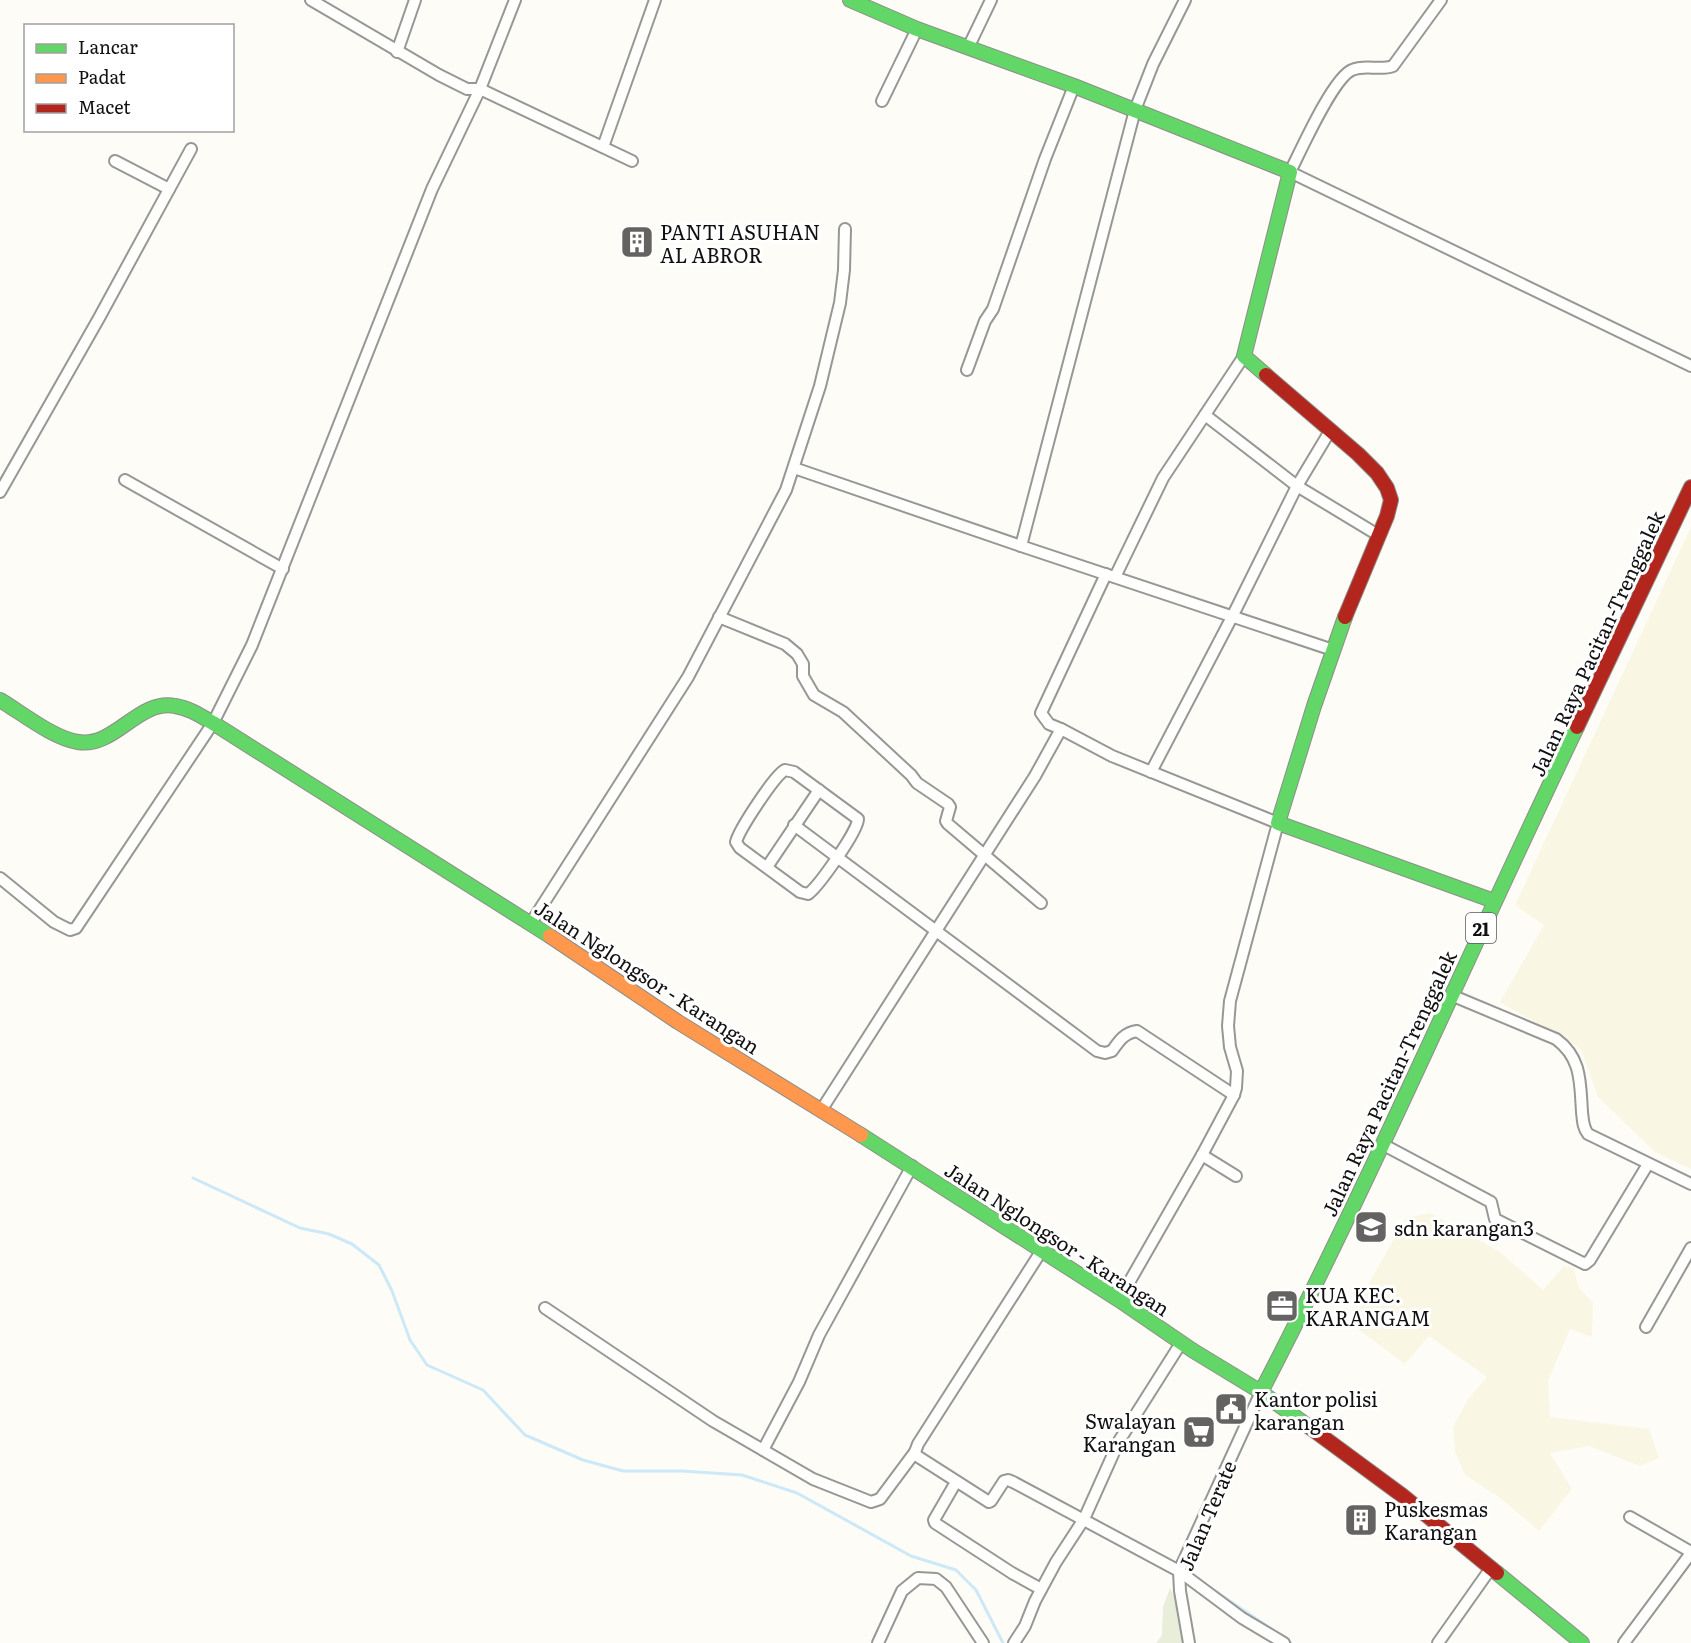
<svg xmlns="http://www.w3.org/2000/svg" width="1691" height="1643" viewBox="0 0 1691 1643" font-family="Literata,serif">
<rect width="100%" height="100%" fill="#fdfcf7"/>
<g fill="#f9f7e4">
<path d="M1691,527V1169L1655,1152L1598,1097L1581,1049L1500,1002L1544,925L1515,905Z"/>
<path d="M1430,1213L1500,1252L1543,1290L1564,1266L1574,1269L1578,1286L1593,1303L1592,1337L1570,1329L1548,1381L1550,1417L1649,1429L1659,1458L1640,1466L1589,1446L1550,1453L1572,1489L1539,1531L1499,1497L1465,1475L1455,1451L1453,1427L1468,1399L1487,1377L1429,1336L1405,1364L1354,1326L1369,1283L1406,1218Z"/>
</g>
<path fill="#e9eedb" d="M1170,1588L1179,1605L1184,1643H1156L1162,1635L1163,1607Z"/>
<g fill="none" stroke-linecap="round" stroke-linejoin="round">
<g stroke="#cde8f7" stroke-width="3">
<path d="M193,1178L300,1228L329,1234L352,1244L379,1265L392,1291L410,1340L427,1365L483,1390L525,1435L583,1460L623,1471H682L742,1475L797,1493L911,1556L956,1570L976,1590L1003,1643"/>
<path d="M1209,1587L1273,1630"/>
<path d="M1285,1639L1291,1643"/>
</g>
<defs>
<g id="street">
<path d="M311,0L439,75L467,89H480L632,161"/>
<path d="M1441,0L1393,66C1380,71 1365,64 1352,70C1333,78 1301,150 1290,172L1691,366"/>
<path d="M968,48L991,0"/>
<path d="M397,52L415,0"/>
<path d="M882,101L917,29"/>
<path d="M603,147L655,0"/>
<path d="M115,161L169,189"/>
<path d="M967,370L985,321L993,309L1045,159L1074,86"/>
<path d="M1205,415L1297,486L1330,431"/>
<path d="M794,468L1021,546L1333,650"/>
<path d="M125,480L283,569"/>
<path d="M0,492L99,318L191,149"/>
<path d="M1021,546L1135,110L1153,64L1185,0"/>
<path d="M1115,577L1163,478L1244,356"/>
<path d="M719,617L785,644L797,654L803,664V676L814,695L843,712L911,775L917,783L948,804L950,807L946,821L948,824L1041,903"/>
<path d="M1061,729L1049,724L1041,713L1106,574"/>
<path d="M785,770L794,772L858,819C858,831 818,887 808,894L800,892L740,848L736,842C739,830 774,776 785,770Z"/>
<path d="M1151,772L1233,615L1297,486L1378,535"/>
<path d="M794,825L1097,1051L1105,1053L1112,1051C1119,1041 1124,1033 1137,1031L1234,1095"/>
<path d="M767,867L819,790"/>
<path d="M0,878L54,922L70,930L76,928L213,723L252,645L432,189L480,89L515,0"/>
<path d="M531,923L688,677L786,490L820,386L840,303L844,270L845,229"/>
<path d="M1451,995L1556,1039C1582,1058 1580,1083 1582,1112C1583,1121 1583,1128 1588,1134L1691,1184"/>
<path d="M822,1109L1035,776L1061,729L1112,756L1278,823L1230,1001L1228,1026L1230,1047L1237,1071L1236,1088L1234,1095L1202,1155L1119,1300"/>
<path d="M1382,1144L1491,1202L1495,1219L1585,1264L1590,1260L1648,1164"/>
<path d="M1202,1155L1236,1176"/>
<path d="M1042,1250L918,1444L915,1452L917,1456L989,1502L991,1501L1004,1481L1008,1480L1013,1482L1179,1571L1242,1618L1284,1643"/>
<path d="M545,1308L713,1421L763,1450L799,1382L819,1335L912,1166"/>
<path d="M1646,1327L1691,1248"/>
<path d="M763,1450L813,1479L871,1502L880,1499L915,1452"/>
<path d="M956,1482L934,1520L935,1523L1012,1573L1041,1589"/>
<path d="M1630,1517L1691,1552"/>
<path d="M878,1643L902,1591L918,1578L936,1579L946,1587L983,1643"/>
<path d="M1014,1643L1025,1626L1035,1601L1056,1562L1084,1519L1119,1441L1181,1343"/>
<path d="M1189,1643L1180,1591L1179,1571L1261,1392"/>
<path d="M1438,1643L1491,1568"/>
<path d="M1624,1643L1691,1553"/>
</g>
<g id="fast">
<path d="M850,0L917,29L1074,86L1290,172L1244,356L1266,375"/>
<path d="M1345,617L1314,706L1278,823L1494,901"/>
<path d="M0,700C22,713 53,738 78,742C115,748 138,699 175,706C189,708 201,716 213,723L550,936"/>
<path d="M861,1135L1119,1300L1192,1350L1261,1392L1308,1426"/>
<path d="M1261,1392C1374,1174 1471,948 1577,727"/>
<path d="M1497,1573L1582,1643"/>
</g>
<path id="slow" d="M550,936L678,1022L861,1135"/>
<g id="jam">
<path d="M1266,375L1358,454L1377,473L1387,488L1391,500L1387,516L1345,617"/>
<path d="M1577,727L1691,487"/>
<path d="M1308,1426L1403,1496L1497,1573"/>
</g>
</defs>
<use href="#street" stroke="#979795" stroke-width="14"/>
<use href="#fast" stroke="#8e8d8b" stroke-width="16"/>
<use href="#slow" stroke="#8e8d8b" stroke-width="16"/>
<use href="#jam" stroke="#8e8d8b" stroke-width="16"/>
<use href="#street" stroke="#fffffe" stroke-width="10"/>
<use href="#fast" stroke="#63d668" stroke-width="14"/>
<use href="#slow" stroke="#ff974d" stroke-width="14"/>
<use href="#jam" stroke="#b3261e" stroke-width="14"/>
</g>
<defs>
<symbol id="building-square" viewBox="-11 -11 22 22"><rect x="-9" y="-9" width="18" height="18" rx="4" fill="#646362" stroke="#fff"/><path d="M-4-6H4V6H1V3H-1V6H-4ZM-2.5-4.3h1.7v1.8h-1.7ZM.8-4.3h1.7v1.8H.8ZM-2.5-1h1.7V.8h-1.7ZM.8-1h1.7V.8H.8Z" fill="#fff"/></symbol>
<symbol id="school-square" viewBox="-11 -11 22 22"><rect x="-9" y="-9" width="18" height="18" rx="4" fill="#646362" stroke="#fff"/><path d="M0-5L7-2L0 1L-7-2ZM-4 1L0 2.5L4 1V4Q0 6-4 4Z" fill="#fff"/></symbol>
<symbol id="office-square" viewBox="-11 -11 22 22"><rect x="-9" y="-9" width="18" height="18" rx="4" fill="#646362" stroke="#fff"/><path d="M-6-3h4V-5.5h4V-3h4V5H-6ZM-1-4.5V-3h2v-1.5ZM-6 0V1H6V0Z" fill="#fff"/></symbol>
<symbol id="civic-square" viewBox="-11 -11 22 22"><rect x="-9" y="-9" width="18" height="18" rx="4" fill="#646362" stroke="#fff"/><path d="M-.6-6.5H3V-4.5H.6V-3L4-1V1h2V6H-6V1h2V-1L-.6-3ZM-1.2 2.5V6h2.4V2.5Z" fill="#fff"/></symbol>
<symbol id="supermarket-square" viewBox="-11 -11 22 22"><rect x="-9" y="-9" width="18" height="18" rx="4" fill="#646362" stroke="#fff"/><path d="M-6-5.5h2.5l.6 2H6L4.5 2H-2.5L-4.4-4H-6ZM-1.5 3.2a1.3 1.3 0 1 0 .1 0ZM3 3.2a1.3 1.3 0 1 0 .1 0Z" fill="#fff"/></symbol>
</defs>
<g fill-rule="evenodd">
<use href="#building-square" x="618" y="223" width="38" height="38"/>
<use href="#school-square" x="1352" y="1208" width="38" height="38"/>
<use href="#office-square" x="1263" y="1287" width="38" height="38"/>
<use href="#civic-square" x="1212" y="1390" width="38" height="38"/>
<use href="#supermarket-square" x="1180" y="1413" width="38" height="38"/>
<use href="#building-square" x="1342" y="1501" width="38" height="38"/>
</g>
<g text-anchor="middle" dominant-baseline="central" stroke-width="6" stroke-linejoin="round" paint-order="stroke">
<rect fill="#fff" stroke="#585858" stroke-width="1.5" x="1466" y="913" width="30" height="30" rx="4.5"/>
<g font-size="18" font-weight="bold" fill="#111">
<text x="1481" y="928">21</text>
</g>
<g font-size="20" fill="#111" stroke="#fff" text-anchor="start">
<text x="660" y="231">PANTI ASUHAN<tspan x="660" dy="23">AL ABROR</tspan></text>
<text x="1394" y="1227">sdn karangan3</text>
<text x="1305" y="1294">KUA KEC.<tspan x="1305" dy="23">KARANGAM</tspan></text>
<text x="1254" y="1398">Kantor polisi<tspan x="1254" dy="23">karangan</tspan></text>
<text x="1176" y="1420" text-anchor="end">Swalayan<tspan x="1176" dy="23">Karangan</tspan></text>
<text x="1384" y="1508">Puskesmas<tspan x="1384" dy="23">Karangan</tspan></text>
</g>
<g font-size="20" fill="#111" stroke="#fff">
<text transform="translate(1596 643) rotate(-65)">Jalan Raya Pacitan-Trenggalek</text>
<text transform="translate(648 976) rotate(33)">Jalan Nglongsor - Karangan</text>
<text transform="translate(1388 1083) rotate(-65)">Jalan Raya Pacitan-Trenggalek</text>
<text transform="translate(1058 1238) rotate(33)">Jalan Nglongsor - Karangan</text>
<text transform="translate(1206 1515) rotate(-67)">Jalan Terate</text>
</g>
</g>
<rect x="24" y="24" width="210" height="108" fill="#ffffff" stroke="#a0a0a0" stroke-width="1.5"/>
<rect x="36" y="44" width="30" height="9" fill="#63d668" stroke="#a0a0a0" stroke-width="1.5"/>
<text x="78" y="54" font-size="18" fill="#111111">Lancar</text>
<rect x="36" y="74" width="30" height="9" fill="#ff974d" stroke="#a0a0a0" stroke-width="1.5"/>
<text x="78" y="84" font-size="18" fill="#111111">Padat</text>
<rect x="36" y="104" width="30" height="9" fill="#b3261e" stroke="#a0a0a0" stroke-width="1.5"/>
<text x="78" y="114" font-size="18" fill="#111111">Macet</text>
</svg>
